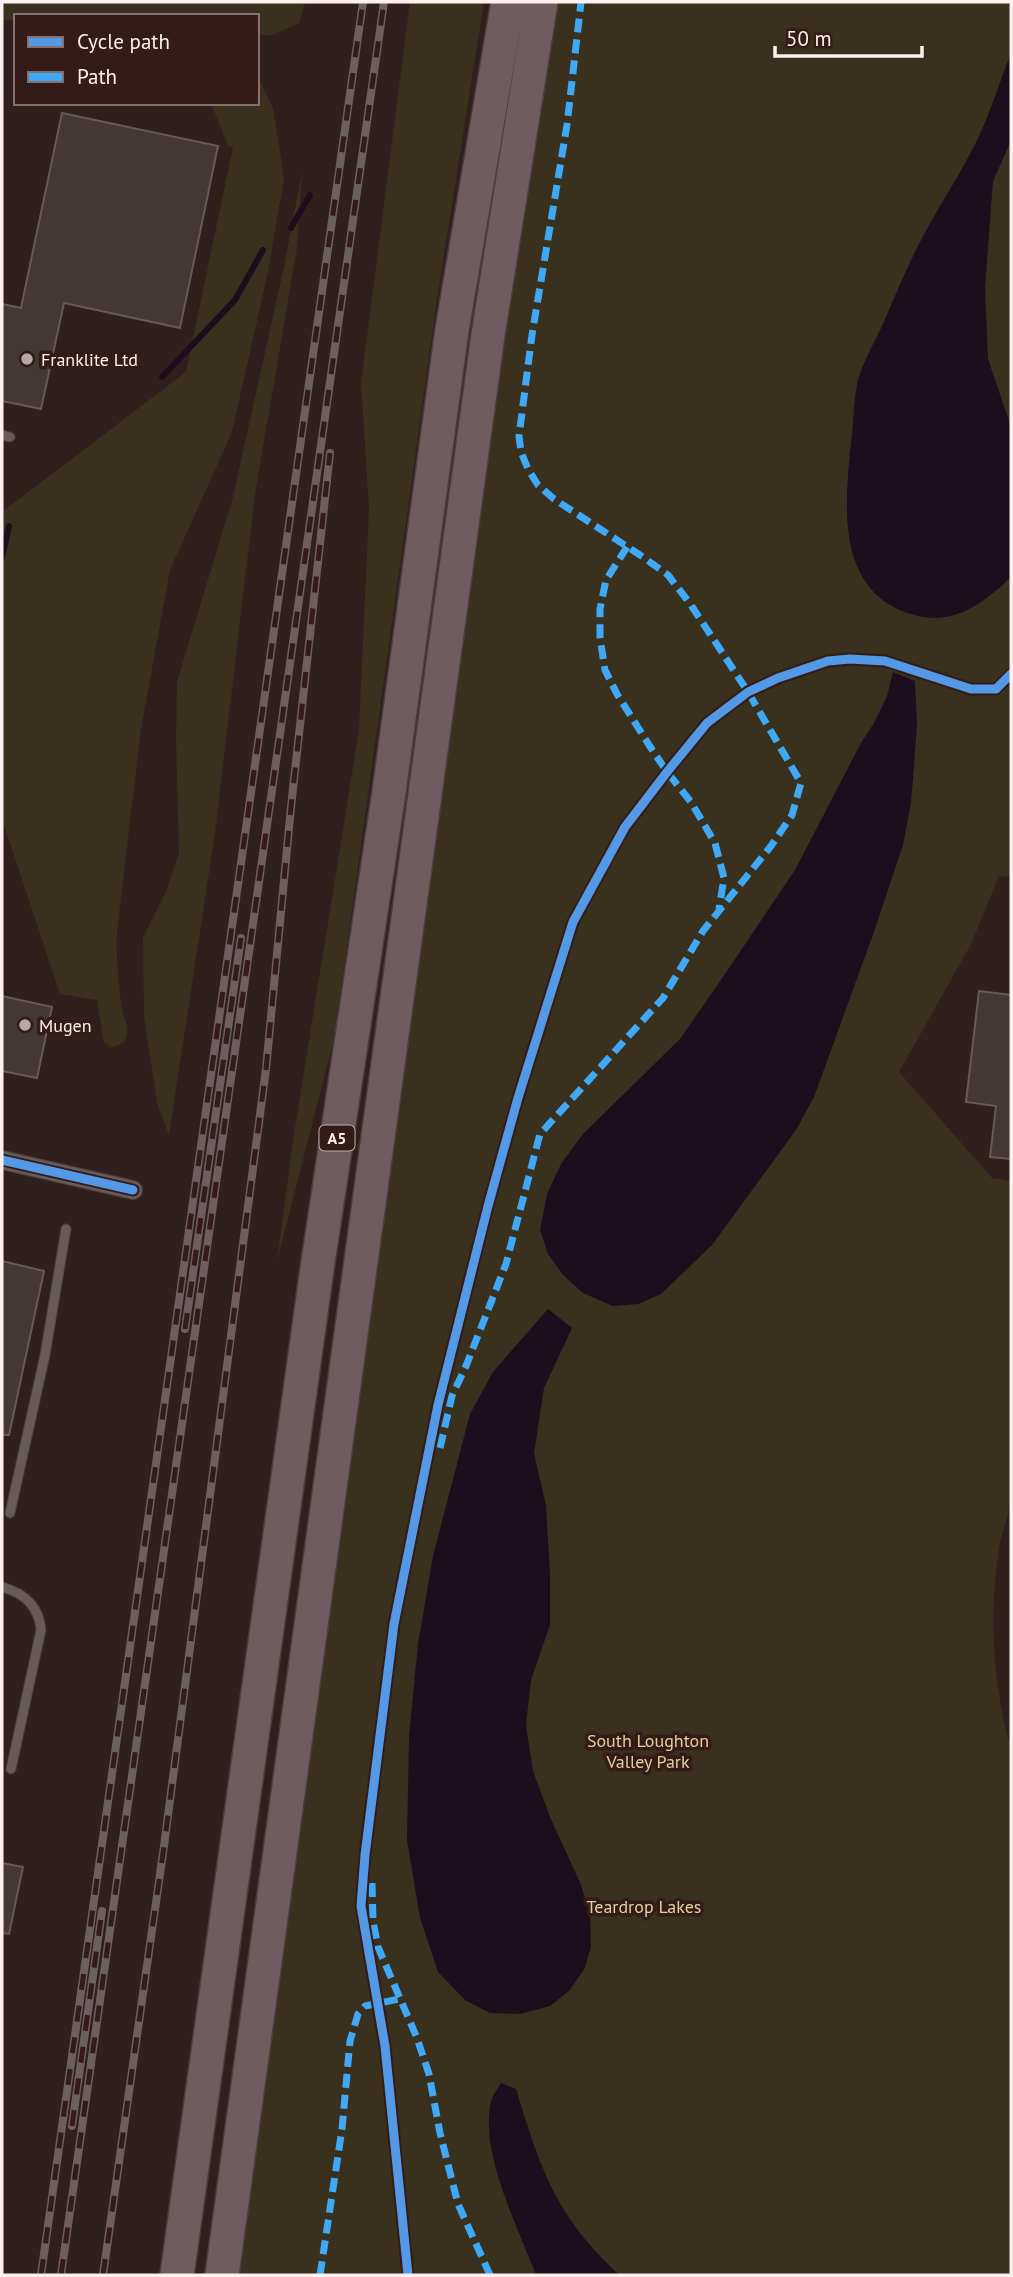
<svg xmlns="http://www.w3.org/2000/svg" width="1013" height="2277" viewBox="0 0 1013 2277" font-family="'PT Sans',sans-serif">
<rect width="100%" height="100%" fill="#2f201e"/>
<g fill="#39301e">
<path d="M2,2H305L299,23L273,35H257V16H16V21L2,20Z"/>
<path d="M410,2H484L436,306L334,1039L277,1261L294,1134L359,730L369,509L361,383Z"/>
<path d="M541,2H1011V877L999,876L971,944L899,1072L992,1178L1011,1181C1011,1285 1013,1389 1011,1494C1011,1512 1000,1535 998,1555C989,1621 993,1685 1011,1749V2275H221Z"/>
<path d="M257,75L273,108L284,178L268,272L232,432L170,570L141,729L117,931C116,958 118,982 122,1008C123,1018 129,1025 127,1035C125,1044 119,1045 111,1047L104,1042L97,1000L60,994L2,819V512L186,372L233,147L228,146L211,103H257Z"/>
<path d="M302,171L297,248L255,494L215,833L169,1135L157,1103L144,1016L143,937L166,892L179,853L176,740L177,682L233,497L284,267Z"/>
</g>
<g fill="#1d0e1d">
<path d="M1011,53V141L993,181L985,288L988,359L1011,427V577C986,601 956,625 918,616C836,596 844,510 851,443C854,423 853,400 858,380C863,362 874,343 882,326C894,299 905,271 919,244C935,212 955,183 971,152C988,121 998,86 1011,53Z"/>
<path d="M893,672L915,681L917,723L914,766L911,803L903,845L875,929L814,1097L796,1130L712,1245L661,1294L638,1304L613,1306L583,1293L563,1275L548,1254L540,1230L547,1194L561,1164L583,1134L680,1039L725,974L795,870L861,743L874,723L887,696Z"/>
<path d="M548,1309L572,1328L544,1388L534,1453L546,1505L550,1573V1625L531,1680L526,1725L533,1771L550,1817L581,1885L590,1916L591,1946L585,1968L569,1991L550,2006L520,2014L490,2013L465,2000L438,1972L420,1918L407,1840L409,1736L418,1644L433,1556L470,1414L493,1372Z"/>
<path d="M501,2083L516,2089C528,2128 540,2169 561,2205C576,2231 597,2254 619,2275H536C518,2227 479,2152 491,2102C492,2095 498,2089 501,2083Z"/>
</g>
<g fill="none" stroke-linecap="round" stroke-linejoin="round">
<g stroke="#1d0e1d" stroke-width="6">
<path d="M291,228L310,195"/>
<path d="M162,377L235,300L263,250"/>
<path d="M2,557L9,526"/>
</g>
</g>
<g fill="#433833" stroke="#655a55" stroke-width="2">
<path d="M62,113L218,146L180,328L64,303L41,409L2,401V304L21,308Z"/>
<path d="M979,991L1011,995V1159L990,1157L996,1106L966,1102Z"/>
<path d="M2,996L52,1007L37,1078L2,1071Z"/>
<path d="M2,1261L44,1271L9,1435H2Z"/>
<path d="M2,1863L23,1867L9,1934L2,1933Z"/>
</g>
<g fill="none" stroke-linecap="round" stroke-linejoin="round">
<defs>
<g id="lane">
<path d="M2,435L10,437"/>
<path d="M10,1513L45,1355L66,1229"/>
<path d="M2,1587C24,1593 39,1606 41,1630L11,1769"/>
</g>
<path id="street" d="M2,1160L133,1190"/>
<g id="highway">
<path d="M177,2275L317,1269L389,792L452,330L508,2"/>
<path d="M222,2275L488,335L541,2"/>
</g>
</defs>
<use href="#lane" stroke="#483d3c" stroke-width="11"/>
<use href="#street" stroke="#483d3c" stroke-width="20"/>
<use href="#highway" stroke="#483d3c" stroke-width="36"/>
<use href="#lane" stroke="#675b5a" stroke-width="9"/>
<use href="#street" stroke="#675b5a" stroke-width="18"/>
<use href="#highway" stroke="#6f5c5e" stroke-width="33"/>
<defs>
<g id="rail">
<path d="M185,1329L241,938"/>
<path d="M72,2126L102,1911"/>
<path d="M41,2275L363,2"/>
<path d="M61,2275L384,2"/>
<path d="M103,2275L164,1846L266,1069L291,807L330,453"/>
</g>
</defs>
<use href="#rail" stroke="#6b605f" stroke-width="8"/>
<use href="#rail" stroke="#351b18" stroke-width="5" stroke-dasharray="16" stroke-linecap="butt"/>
<g stroke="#3fa9f5" stroke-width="7" stroke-dasharray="14 7" stroke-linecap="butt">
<path d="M627,547L606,580L600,609V638L605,670L617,694L649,745L667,772L691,802L715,843L724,878L719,909"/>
<path d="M440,1448L452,1396L466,1366L506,1264L540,1134L663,998L703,931L771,846L792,815L801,783L748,692L691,605L668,575L640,555L554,499L538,485L528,469L521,452L519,436L532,335L567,125L581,2"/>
<path d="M372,1883L373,1921L378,1947L417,2038L429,2074L440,2133L458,2204L490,2275"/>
<path d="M320,2275L342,2129L350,2041L358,2014L365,2006L399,1999"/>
</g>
<defs>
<g id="cycleway">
<path d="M2,1160L133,1190"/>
<path d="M408,2275L385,2046L361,1906L365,1855L394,1624L438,1405L488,1206L518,1098L573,922L625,827L667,772L707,723L748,692L778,678L828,661L850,659L885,661L971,689H996L1011,674"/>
</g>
</defs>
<use href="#cycleway" stroke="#351b18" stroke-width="13"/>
<use href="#cycleway" stroke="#5399e6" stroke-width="9"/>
</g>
<g fill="#b5a8a6" stroke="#351b18" stroke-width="2.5">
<circle cx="27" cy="359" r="7"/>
<circle cx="25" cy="1025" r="7"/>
</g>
<g text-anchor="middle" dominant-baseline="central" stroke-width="7" stroke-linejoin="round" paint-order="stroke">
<rect fill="#351b18" stroke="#c1b1af" stroke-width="2" x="319.5" y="1125.5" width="35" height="25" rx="5"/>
<g font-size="16" font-weight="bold" fill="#fdf1f0">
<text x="337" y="1138">A5</text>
</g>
<g font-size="18" fill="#fdf1f0" stroke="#351b18" text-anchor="start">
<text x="41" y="359">Franklite Ltd</text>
<text x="39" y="1025">Mugen</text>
</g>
<g font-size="18" fill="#e4d09c" stroke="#351b18">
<text x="648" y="1740">South Loughton<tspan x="648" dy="21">Valley Park</tspan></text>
<text x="644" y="1906">Teardrop Lakes</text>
</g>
</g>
<rect width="1013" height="2277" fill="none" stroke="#fdf1f0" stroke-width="7"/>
<rect x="14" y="14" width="245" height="91" fill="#351b18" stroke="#85716e" stroke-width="2"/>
<rect x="28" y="37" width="35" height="10" fill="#5399e6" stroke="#85716e" stroke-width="2"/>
<text x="77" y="49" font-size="21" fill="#fdf1f0">Cycle path</text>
<rect x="28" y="72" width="35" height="10" fill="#3fa9f5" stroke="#85716e" stroke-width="2"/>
<text x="77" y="84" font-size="21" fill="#fdf1f0">Path</text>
<path d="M775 46v10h147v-10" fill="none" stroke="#fdf1f0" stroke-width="3.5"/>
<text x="786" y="46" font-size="21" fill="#fdf1f0" stroke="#351b18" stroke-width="5" paint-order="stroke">50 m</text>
</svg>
